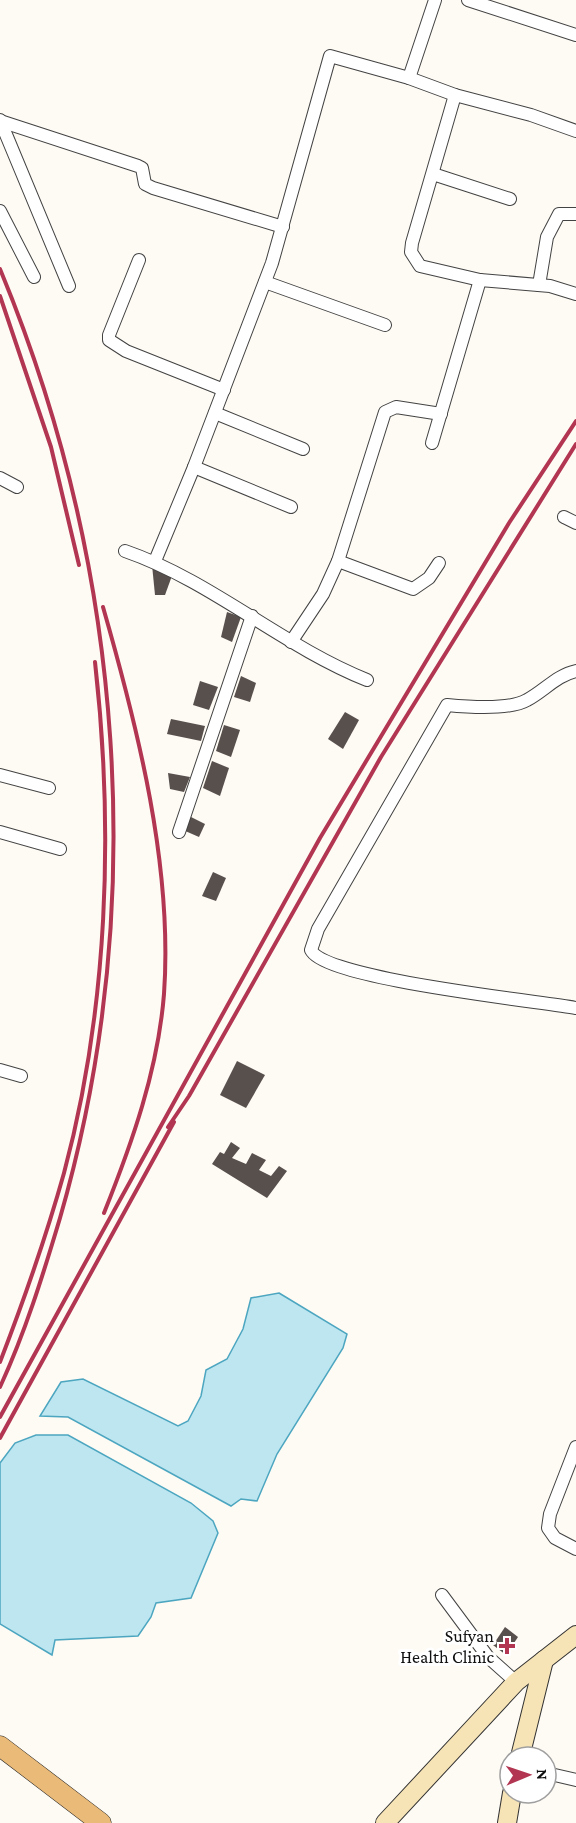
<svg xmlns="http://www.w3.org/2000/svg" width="576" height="1823" viewBox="0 0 576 1823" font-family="'Crimson Pro',serif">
<rect width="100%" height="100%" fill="#fefaf4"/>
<g fill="#bee6f0" stroke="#4ca6c0" stroke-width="1.5">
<path d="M279,1293L347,1334L343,1348L277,1454L257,1501L241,1499L231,1506L68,1417L40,1416L61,1382L83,1379L178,1426L188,1421L201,1396L206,1370L227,1359L243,1329L251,1298Z"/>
<path d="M36,1435H68L191,1503L213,1521L218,1533L191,1598L156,1603L151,1617L138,1636L55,1640L52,1655L0,1624V1463L15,1443Z"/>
</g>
<g fill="#58504d">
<path d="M152,565L173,573L165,595H155Z"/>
<path d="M227,612L241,617L232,642L221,637Z"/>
<path d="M241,676L256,683L250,702L234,697Z"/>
<path d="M200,681L218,687L209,710L193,705Z"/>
<path d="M345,712L359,720L343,749L328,739Z"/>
<path d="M171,719L205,726L201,741L167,734Z"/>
<path d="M224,725L240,730L231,757L216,751Z"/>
<path d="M212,761L229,768L220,796L203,788Z"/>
<path d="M168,773L190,777L184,792L170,789Z"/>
<path d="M187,815L205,824L199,837L183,830Z"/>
<path d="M213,872L226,878L216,901L202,896Z"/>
<path d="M237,1061L265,1075L246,1108L220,1095Z"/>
<path d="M231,1142L240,1148L232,1158L246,1164L252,1153L266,1160L259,1170L271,1176L279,1166L287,1171L267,1198L212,1164L220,1152L224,1154Z"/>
<path d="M505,1627L518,1637L506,1655L493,1645Z"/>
</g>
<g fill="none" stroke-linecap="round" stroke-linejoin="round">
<defs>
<g id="street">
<path d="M468,0L576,35"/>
<path d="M409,78L435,0"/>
<path d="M455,95L412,243L411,252L420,266L480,280L550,286L576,294"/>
<path d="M0,120L69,286"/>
<path d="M0,121L138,166L142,168L145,184L153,188L283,227"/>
<path d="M433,174L510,199"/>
<path d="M0,211L34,277"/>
<path d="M139,260L109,335V340L126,351L224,390"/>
<path d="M265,282L385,325"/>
<path d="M539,285L547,237L559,214H576"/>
<path d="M215,413L303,449"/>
<path d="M432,443L480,280"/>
<path d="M194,467L291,507"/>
<path d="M0,478L17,487"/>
<path d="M564,517L576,523"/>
<path d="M125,551C212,581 282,646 367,680"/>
<path d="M155,561L194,467L272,263L330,56L409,78L455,95L531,115L576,131"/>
<path d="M338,561L413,589L429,578L439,563"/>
<path d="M291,642L323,594L338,561L385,412L396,407L441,414"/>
<path d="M576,671C557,675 544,691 527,700C510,710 468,707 447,705L318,929L311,950C324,979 537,1001 576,1008"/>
<path d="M0,775L49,788"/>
<path d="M0,832L60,849"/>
<path d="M179,832L252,616"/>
<path d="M0,1070L21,1076"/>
<path d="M576,1447L550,1514L548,1528L555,1538L576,1549"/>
<path d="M442,1595L488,1657L516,1682"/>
<path d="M546,1773L576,1780"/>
</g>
<g id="secondary">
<path d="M520,1757L544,1660"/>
<path d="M385,1823L516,1682L576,1635"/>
<path d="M507,1823L512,1793"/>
</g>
<path id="primary" d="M0,1746L101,1823"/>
</defs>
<use href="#street" stroke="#434343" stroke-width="14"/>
<use href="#secondary" stroke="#323232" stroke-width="20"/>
<use href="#primary" stroke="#212121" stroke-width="21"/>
<use href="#street" stroke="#fff" stroke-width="12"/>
<use href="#secondary" stroke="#f7e4b6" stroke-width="18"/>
<use href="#primary" stroke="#eaba78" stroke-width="20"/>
<g stroke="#b23652" stroke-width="4">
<path d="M0,269C124,568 150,906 60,1218C43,1275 25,1333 0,1387"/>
<path d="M0,296L51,447L79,565"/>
<path d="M103,607C138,729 173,867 164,994C158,1070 132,1143 104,1213"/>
<path d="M168,1127L189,1096L381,757L576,444"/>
<path d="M0,1362C24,1300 46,1237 64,1173C108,1009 114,830 95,662"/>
<path d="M0,1417L320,838L509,523L576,421"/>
<path d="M0,1438L174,1122"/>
</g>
</g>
<path fill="#b23652" stroke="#fff" stroke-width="2" d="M504 1637h6v6h6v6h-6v6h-6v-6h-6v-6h6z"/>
<g text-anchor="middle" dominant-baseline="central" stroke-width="6" stroke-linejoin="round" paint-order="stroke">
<g font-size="18" fill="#101010" stroke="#fff" text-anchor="end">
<text x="494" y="1636">Sufyan<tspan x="494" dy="21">Health Clinic</tspan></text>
</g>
</g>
<g transform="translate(528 1775) rotate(88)"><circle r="28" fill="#ffffff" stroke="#9f9f9f" stroke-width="1.5"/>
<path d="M0-4.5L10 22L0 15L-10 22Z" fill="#b23652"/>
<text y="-9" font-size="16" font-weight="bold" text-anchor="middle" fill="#101010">N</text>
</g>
</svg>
